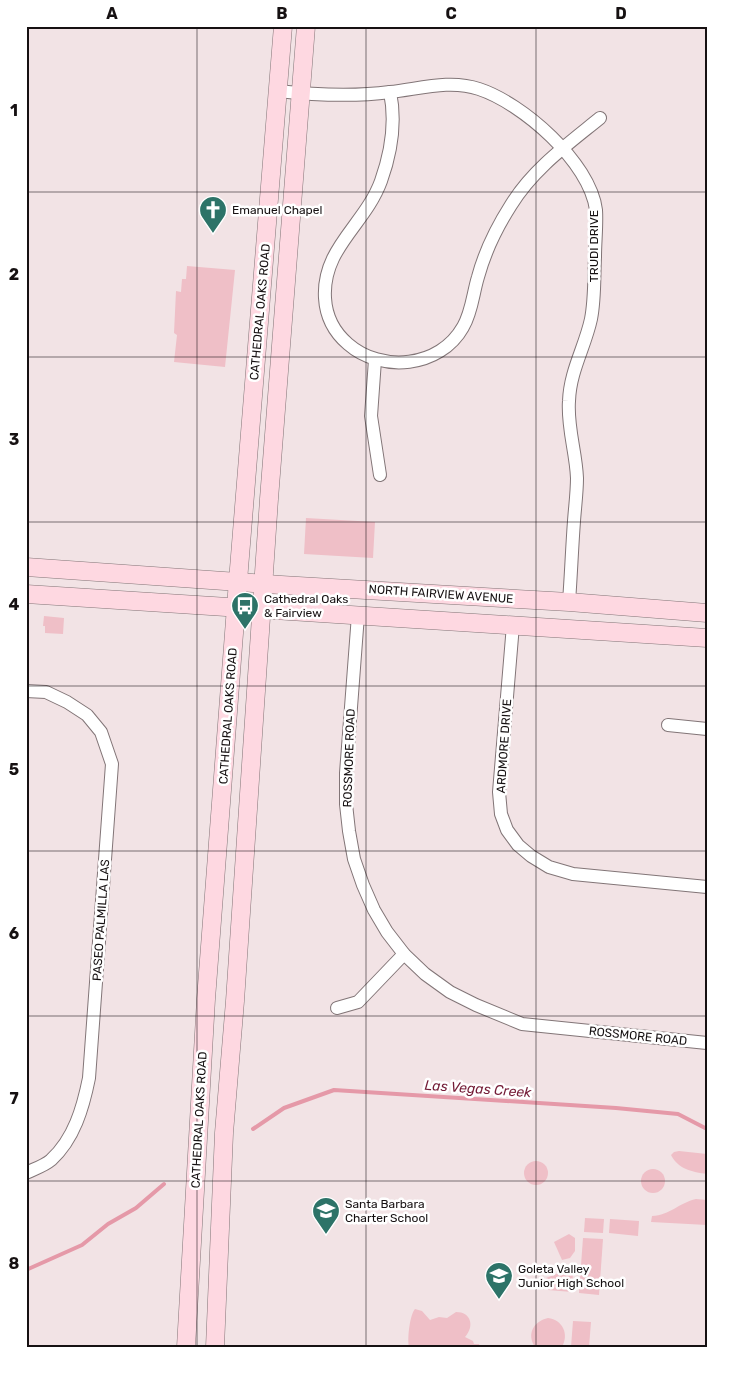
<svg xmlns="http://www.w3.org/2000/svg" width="733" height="1373" viewBox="0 0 733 1373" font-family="Rubik,sans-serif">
<rect width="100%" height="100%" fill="#f2e3e5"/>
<g fill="#efbfc7">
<path d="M187,266L235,270L225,367L174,362L177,335L174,333L176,291L181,292L182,279H186Z"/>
<path d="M306,518L375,522L373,558L304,554Z"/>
<path d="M44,616L64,618L63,634L45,633V626H43Z"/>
<path d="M679,1151L707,1154V1174C692,1172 678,1169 671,1155L674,1152Z"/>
<circle cx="536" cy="1173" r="12"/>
<circle cx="653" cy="1181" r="12"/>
<path d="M696,1199L707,1200V1225L651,1222L652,1216C670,1215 679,1203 696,1199Z"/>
<path d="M585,1218L604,1219L603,1233L584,1232Z"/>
<path d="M610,1219L639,1221L638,1236L609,1233Z"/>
<path d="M569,1234L575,1238V1251L570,1258L562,1260L554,1242Z"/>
<path d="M583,1238L603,1239L599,1295L579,1293Z"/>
<path d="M567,1270L573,1271L572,1292L548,1290L546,1278Z"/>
<path d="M415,1309L422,1311L430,1320L439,1317L447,1318L456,1312C471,1312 475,1326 465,1337L473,1341L474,1344H479L480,1347H409C407,1339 410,1314 415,1309Z"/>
<path d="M548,1318C563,1320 569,1334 562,1347H535C526,1334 534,1321 548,1318Z"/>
<path d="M573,1321L591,1322L589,1347H571Z"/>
</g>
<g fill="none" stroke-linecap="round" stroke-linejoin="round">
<g stroke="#e599a8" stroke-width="4">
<path d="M253,1129L284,1108L334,1090L616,1108L678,1114L707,1129"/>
<path d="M26,1270L82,1245L108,1224L136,1208L164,1184"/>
</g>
<defs>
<g id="street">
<path d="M278,91C315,95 353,97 390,92C419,89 450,79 479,89C522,103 590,162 596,210C597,225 595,242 595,257C594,277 595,299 591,319C585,347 570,371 569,401C567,427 576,452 577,478C577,492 575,507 574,521C572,548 571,575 569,602"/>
<path d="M390,92C396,121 391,153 381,181C365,225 322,248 325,298C326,316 334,332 348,344C381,373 440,368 463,327C472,312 473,293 478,277C485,251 497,227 511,205C533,169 568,144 600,118"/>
<path d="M375,360L371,416L380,475"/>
<path d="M358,615L346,773V804L349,831L354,859L363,885L374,910L387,932L404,954L425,974L450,992L476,1005L522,1024L707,1043"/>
<path d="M513,625L499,792L501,814L507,830L518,845L531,856L549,867L573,874L707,887"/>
<path d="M26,691L46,692L67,702L87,715L101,732L112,764L89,1078C83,1108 74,1139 51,1160C44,1166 34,1169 26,1173"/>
<path d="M668,725L707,729"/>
<path d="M337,1008L358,1002L404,954"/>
</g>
<g id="secondary">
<path d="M26,567L281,585L569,602L707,613"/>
<path d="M26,594L707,638"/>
<path d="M186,1347L206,999L238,581L283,26"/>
<path d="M215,1347L224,1133L235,1001L269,499L306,26"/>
</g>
</defs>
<use href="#street" stroke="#827577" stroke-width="14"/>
<use href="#secondary" stroke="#827577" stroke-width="19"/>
<use href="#street" stroke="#fff" stroke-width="12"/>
<use href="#secondary" stroke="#fed8e1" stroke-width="18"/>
</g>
<path fill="none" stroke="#161112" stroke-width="1" stroke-opacity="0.55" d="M197,26V1347M366,26V1347M536,26V1347M26,192H707M26,357H707M26,522H707M26,686H707M26,851H707M26,1016H707M26,1181H707"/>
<defs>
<symbol id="church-pin" viewBox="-11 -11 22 30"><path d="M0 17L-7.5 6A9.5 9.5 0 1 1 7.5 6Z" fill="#2d7368" stroke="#fff"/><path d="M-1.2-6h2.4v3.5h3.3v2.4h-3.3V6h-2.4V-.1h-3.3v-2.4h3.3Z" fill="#fff"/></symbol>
<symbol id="bus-pin" viewBox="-11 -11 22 30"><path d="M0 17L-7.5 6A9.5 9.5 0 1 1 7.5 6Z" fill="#2d7368" stroke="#fff"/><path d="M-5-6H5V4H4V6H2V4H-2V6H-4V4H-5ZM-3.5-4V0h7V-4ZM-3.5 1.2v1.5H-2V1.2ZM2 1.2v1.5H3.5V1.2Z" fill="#fff"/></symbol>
<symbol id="school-pin" viewBox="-11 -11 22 30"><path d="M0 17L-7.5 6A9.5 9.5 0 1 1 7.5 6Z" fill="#2d7368" stroke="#fff"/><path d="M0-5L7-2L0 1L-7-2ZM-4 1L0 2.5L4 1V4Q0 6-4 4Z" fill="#fff"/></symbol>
</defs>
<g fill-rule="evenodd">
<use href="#church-pin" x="197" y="194" width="32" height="43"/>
<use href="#bus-pin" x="229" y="590" width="32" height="43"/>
<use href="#school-pin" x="310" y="1195" width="32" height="43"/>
<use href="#school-pin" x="483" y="1260" width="32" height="43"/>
</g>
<g text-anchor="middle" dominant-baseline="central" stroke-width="5" stroke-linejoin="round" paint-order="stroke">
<g font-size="12" fill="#161112" stroke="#fff" text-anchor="start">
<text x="232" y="210">Emanuel Chapel</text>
<text x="264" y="599">Cathedral Oaks<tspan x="264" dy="14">&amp; Fairview</tspan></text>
<text x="345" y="1204">Santa Barbara<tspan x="345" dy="14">Charter School</tspan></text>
<text x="518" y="1269">Goleta Valley<tspan x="518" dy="14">Junior High School</tspan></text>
</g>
<g font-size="12" fill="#161112" stroke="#fff">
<text transform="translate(594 246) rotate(-90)">TRUDI DRIVE</text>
<text transform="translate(260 312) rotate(-85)">CATHEDRAL OAKS ROAD</text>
<text transform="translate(441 594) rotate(4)">NORTH FAIRVIEW AVENUE</text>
<text transform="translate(228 716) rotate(-86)">CATHEDRAL OAKS ROAD</text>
<text transform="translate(504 746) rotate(-86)">ARDMORE DRIVE</text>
<text transform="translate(349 758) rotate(-88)">ROSSMORE ROAD</text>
<text transform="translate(101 920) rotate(-86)">PASEO PALMILLA LAS</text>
<text transform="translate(638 1036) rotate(6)">ROSSMORE ROAD</text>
<text transform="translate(199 1120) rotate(-87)">CATHEDRAL OAKS ROAD</text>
</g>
<g font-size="14" font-style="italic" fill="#741c37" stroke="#fff">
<text transform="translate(478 1089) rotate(4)">Las Vegas Creek</text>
</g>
</g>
<rect width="733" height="1373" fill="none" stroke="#ffffff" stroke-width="55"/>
<rect x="28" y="28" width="678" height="1318" fill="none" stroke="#161112" stroke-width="2"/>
<g font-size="16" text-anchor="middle" font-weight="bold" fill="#161112">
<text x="112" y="19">A</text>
<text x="282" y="19">B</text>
<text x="451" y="19">C</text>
<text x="621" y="19">D</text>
<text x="14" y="116">1</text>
<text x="14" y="280">2</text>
<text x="14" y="445">3</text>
<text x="14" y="610">4</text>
<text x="14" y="775">5</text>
<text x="14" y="939">6</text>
<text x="14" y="1104">7</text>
<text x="14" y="1269">8</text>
</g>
</svg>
